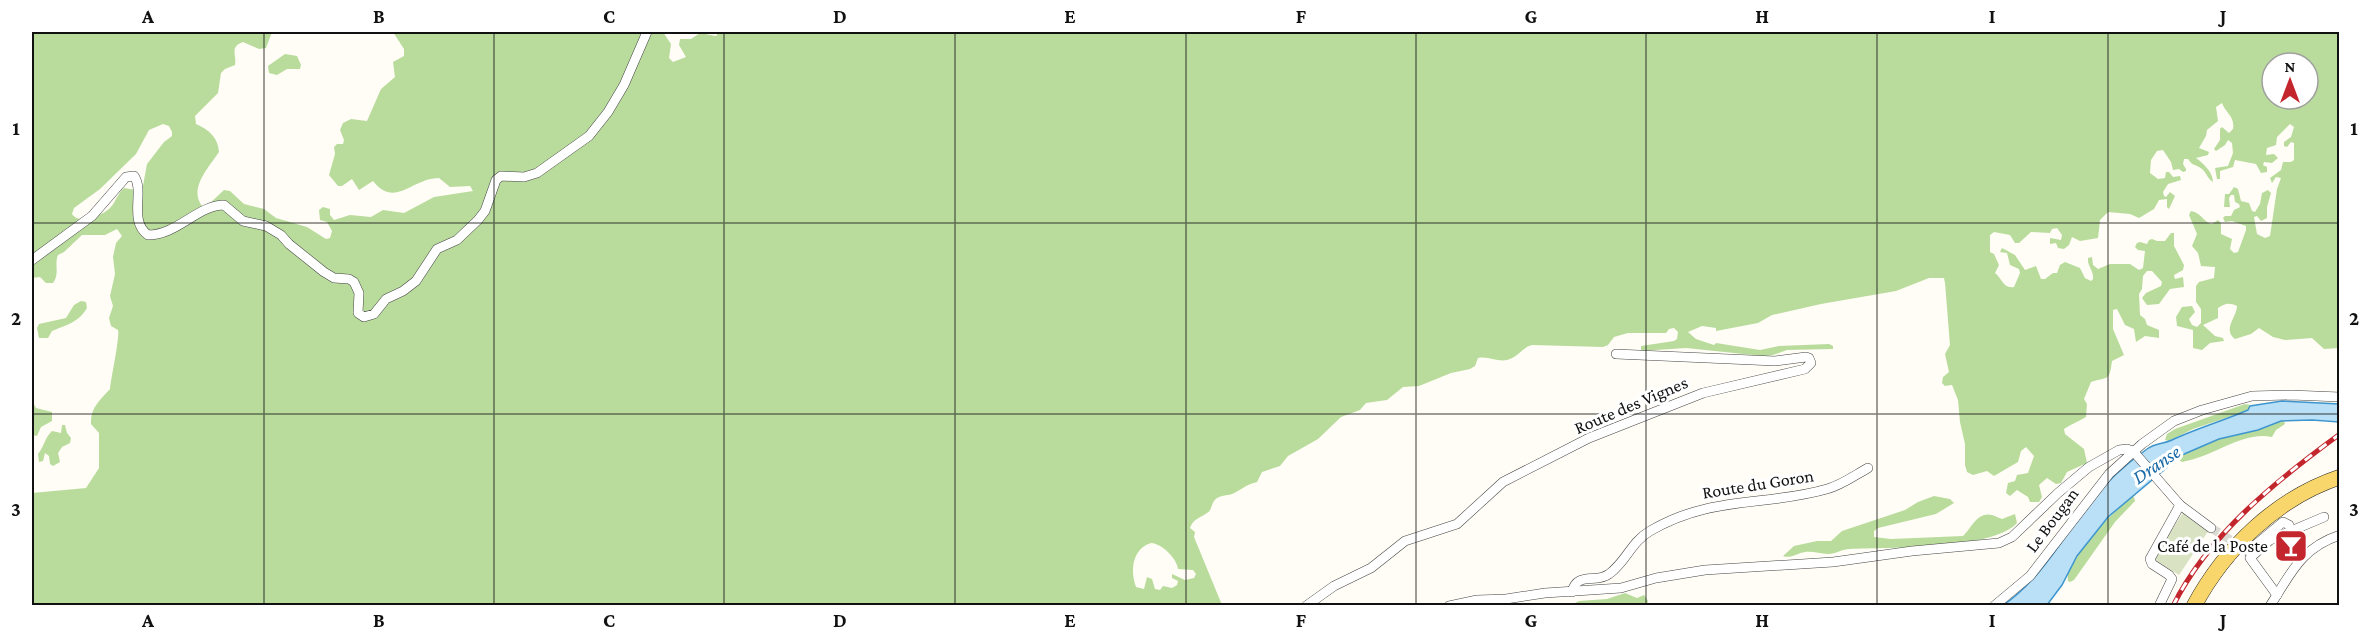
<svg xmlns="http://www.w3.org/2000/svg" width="2371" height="637" viewBox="0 0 2371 637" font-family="'Crimson Pro',serif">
<rect width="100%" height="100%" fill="#fffdf5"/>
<g fill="#b9dc9c" fill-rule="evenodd">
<path d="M32,32H272L266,48L259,49L243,42C229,47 237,55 235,65L225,69L221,73L218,93L195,116L196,124C209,130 218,137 219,152C210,166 188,188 202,206L209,204L224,190L230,191L244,204L264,209L276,218L307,227L326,239L330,238L332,231L327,222L320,220L319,210L323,207L330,209V215L334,220L350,215L371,217L383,210L404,213L434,197L473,191L470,186L450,187L439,178C412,178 395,209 373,181L359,190L352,179L342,186H338L329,175L335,154L334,147L337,144H343L344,140L340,130L343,123L351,119L367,121L381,89L395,77L393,62L404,56V49L393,32H663L671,44L669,58L673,62L686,57L679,45L680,39H691L700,33L716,36L719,32H2339V348L2324,349L2312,338L2285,340L2273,337L2259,328L2251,334L2235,339C2222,329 2237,317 2237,306C2229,302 2224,304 2218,308V318L2203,325L2215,336L2223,338L2224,341L2210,343L2202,350L2193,348V330L2177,326L2176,317L2182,307L2192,306L2195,312L2189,319L2192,325L2197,327L2201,323V309L2196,302V286L2199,282L2214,278L2215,267L2201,266L2198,253L2192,246L2197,234L2189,215L2191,211C2202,213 2204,223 2212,224L2218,220L2221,223V234L2232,239L2230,249L2234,253L2238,252L2246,230V226L2232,221L2225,222L2223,218L2225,216H2231L2234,210L2240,207L2239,204L2235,202L2234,195H2231L2229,198L2230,207H2224L2225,194H2229L2234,187L2238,189L2241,201L2249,203L2252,211L2255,212L2260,204L2262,193L2268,190L2271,193L2267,207V218L2261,221L2257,216L2254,217L2257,234L2265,238L2270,236L2277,189L2281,178L2276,177L2272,183L2270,178L2281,170L2283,162H2291L2294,160V143L2291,142L2287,147L2284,146V142L2291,137L2294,127L2290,124L2277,137L2276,145L2267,148L2266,155L2274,154L2278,158L2272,163L2264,162L2263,165L2267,167V172L2261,173L2256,164L2235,160L2233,167L2220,171V179H2217L2215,168L2228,166L2233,153L2232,143L2228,140L2225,145L2216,151L2214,149L2220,140V129L2222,127L2229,133L2233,129C2235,116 2226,114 2222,103L2216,107L2218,121L2207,130L2206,136L2199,148L2209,152L2208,155L2196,158C2203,163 2213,172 2213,182C2207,179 2206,170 2199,167C2193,164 2192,165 2188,159H2184L2183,164L2186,169V171L2183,172L2179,169L2173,170L2171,162L2163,150L2157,151L2151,160L2150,173L2158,179L2165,178L2166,172H2169L2173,177L2180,176L2181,180L2168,184L2163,192L2164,196L2166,197L2170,192L2175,196L2169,209L2167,207V199L2159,200L2154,209L2139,218L2130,214L2108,212L2100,220L2098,238L2080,241L2072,237L2069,245L2064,249L2058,248L2056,243L2050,244V238L2061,240L2062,235L2057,228L2052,229L2050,233L2031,232L2019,243H2015L2010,235L1994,232L1990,235V252L1994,254L1999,265L1995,273C2002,278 2003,289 2014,287L2020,273L2019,269L2010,265L2007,253L2000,252L2002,248L2015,255L2025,270L2036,266L2041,279H2045L2053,273H2057L2060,265L2065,262L2080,268L2085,278L2091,281L2093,279C2094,271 2087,266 2088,258L2092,257L2093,265L2098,269L2110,264H2130L2139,270L2143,268L2145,251L2138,250L2135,247L2137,243L2140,242L2147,244L2149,240L2152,239L2157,241H2165L2171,233H2174V246L2184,265L2183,270L2174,275L2175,279L2183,277L2184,287L2170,289L2159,304L2147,305L2142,298L2146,293L2161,286L2162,282L2152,271H2147L2143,276L2142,289L2139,294L2140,315L2145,319L2147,325L2159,330V338L2145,336L2136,342L2134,329L2125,325L2117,309L2113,310V329L2124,355L2112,361C2109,382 2109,376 2091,382L2084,399L2087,404L2086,417C2078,422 2071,424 2064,429L2065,434L2084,449L2087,463L2067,472L2061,483L2056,484L2047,478L2039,485L2042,497L2039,502H2030L2028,497L2017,490L2010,496L2006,493L2008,483L2015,481L2017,475L2028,473L2034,456L2026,447L2021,451L2018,462L1994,476L1987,471L1973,475L1967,472L1965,465V444L1960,422L1958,400L1952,385L1945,386L1942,383L1943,377L1949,372L1945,354L1950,345L1945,283L1944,278H1929L1896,291L1821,304L1772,315L1758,323L1716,331V328L1702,326L1688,332L1696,339L1714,345L1716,343L1760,350L1779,346L1829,344L1833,346V349L1787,350L1773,355L1763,356L1686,348L1641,351V346L1674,341L1677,339L1678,332L1674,328L1669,329L1666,333H1628L1614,337L1608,345L1603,347L1532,345C1523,347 1518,357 1507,360C1497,362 1488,356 1478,358L1475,366L1470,369L1451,373L1419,386L1403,387L1387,400L1366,403L1360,410L1341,417L1318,439L1288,456L1280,466L1262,472L1257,482C1247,484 1241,490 1232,494C1226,496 1218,495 1214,501C1211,505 1212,510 1207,513C1200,518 1193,519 1190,528L1195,532L1194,537L1222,605H32V493L86,488L99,468V433L91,424C90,408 100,400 110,389C111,378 120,337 118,330L111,326L109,318L113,306L110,296L115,274L113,257L116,243L122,236L117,229L105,235H82L64,252L58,255C54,264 60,274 53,283H46L40,277L32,278ZM2272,63H2308V99H2272ZM163,124L169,126L172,132V136L164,142L147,164L142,191L124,188C117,194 116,202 110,208C102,216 79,225 72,214L74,208L100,189L136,154L149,130ZM1151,543C1163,544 1177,559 1178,569L1193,570L1196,574L1194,578L1185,580L1172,574V578L1178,581L1177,585L1172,588L1163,586L1160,590L1155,589L1152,579L1147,577L1144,589L1136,587C1130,571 1132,549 1151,543Z"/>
<path d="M285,54L297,56L301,65L300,69H287L277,75L269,73L268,66Z"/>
<path d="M81,301L86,302L87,308C79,322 67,325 52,331L48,338H39L37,328L39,324L66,318L74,305Z"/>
<path d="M32,401L36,408L52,412V421L41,427L37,436L32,435Z"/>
<path d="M2245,404L2250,405L2249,410L2193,429L2169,441L2165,440L2167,434L2175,429Z"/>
<path d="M2281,421H2284L2285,424L2276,430L2272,437C2242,431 2214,457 2182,462L2179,460L2182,455L2219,439L2258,430Z"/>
<path d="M62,425H65L67,433L71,438L70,443L62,447L58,453L60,462L53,466L50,464L49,456L45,453L43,461L39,462L38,454C44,447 45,437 52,431L61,433Z"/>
<path d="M1934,496L1950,499L1954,503L1936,514L1878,528L1874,531V537L1891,539L1963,536C1971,529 1977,511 1992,515C1996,516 1998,518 2002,519L2015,514L2017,523C1993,550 1887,547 1850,549C1842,549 1836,554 1828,554C1820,554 1813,551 1805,552C1797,553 1791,559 1783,556L1794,546L1817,541H1831L1842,531L1905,510L1918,502Z"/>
<path d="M2131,497H2134L2135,501L2115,522L2074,580L2070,582L2068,581C2063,559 2115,511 2131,497Z"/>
<path d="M1625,593L1637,598L1644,595L1648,601L1647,605H1571L1579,601L1607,599Z"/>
</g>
<path fill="#d9e3c4" d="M2184,511L2209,530L2179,575L2153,559Z"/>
<path fill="#b9e0f7" stroke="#3f96cf" stroke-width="1.5" d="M2282,401L2339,404V422L2312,420L2281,421L2258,430L2219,439L2182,455L2108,517L2077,556L2062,585L2047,605L2002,606C2041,580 2062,538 2091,502C2106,482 2126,464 2147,449C2155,443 2164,444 2172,440C2197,428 2223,421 2248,410L2250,406Z"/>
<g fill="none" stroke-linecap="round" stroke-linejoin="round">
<path stroke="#dbdad3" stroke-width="9" stroke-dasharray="9 4.5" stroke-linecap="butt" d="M2211,528L2242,547"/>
<defs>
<g id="street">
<path d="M32,260L92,216L126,177L134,176C145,191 128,221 148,235C177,235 198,205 224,205L243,221L266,226L281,235L289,244L324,272L334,278L349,279L354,282L359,293L358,313L364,317L374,314L386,299L403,291L416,281L437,249L457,240L478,220L485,211L496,180L501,176L524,177L537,173L589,136L608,112L624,85L647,32"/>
<path d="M2133,451L2180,505L2211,528"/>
<path d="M2248,551L2283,522L2289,525L2291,530"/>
<path d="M1572,592C1577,571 1596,584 1609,574C1626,562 1631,542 1650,531C1711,495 1764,507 1827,489C1842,485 1855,475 1868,468"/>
<path d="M2277,595L2250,558L2270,540L2324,517"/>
<path d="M1306,606L1334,586L1371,568L1405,541L1457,524L1503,482L1589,438L1703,393L1805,369L1811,363L1809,358L1806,357L1775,361L1616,354"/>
<path d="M1449,606L1477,600L1506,599L1545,593L1621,588L1656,578L1705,570L1833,562L1912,551L1999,543L2012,537L2058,493L2089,467L2119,450L2127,449L2133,451"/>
<path d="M1994,606L2030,576L2109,474L2142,444L2174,421L2202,410L2252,396L2291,395L2340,397"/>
<path d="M2159,606L2172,579L2169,575L2152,564L2150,559L2180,505"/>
<path d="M2270,606C2291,573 2301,548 2340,535"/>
</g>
<path id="primary" d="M2194,606C2225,548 2277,498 2340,477"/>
</defs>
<use href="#street" stroke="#444" stroke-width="10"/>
<use href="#primary" stroke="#222" stroke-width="16"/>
<use href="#street" stroke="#fff" stroke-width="9"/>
<use href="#primary" stroke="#f9d66b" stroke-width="15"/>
<defs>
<path id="rail" d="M2173,606C2208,535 2277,480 2340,434"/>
</defs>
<use href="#rail" stroke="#c4262e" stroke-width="5"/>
<use href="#rail" stroke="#fff" stroke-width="3" stroke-dasharray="9" stroke-linecap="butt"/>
</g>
<path fill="none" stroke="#111" stroke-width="1.5" stroke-opacity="0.55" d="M264,32V606M494,32V606M724,32V606M955,32V606M1186,32V606M1416,32V606M1646,32V606M1877,32V606M2108,32V606M32,223H2340M32,414H2340"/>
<defs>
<symbol id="bar-square" viewBox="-11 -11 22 22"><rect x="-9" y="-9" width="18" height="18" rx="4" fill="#c4262e" stroke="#fff"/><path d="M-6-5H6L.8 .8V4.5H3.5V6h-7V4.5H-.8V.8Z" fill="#fff"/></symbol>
</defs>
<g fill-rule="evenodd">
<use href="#bar-square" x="2272" y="527" width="38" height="38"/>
</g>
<g text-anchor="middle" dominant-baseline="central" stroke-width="6" stroke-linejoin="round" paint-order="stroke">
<g font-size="18" fill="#111" stroke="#fff">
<text transform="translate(1631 405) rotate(-23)">Route des Vignes</text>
<text transform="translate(1758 484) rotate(-9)">Route du Goron</text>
<text transform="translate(2052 520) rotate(-53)">Le Bougan</text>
</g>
<g font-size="18" fill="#111" stroke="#fff" text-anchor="end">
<text x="2268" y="546">Café de la Poste</text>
</g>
<g font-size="20" font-style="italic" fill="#1768a6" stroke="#fff">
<text transform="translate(2156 464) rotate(-34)">Dranse</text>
</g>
</g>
<rect width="2371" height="637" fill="none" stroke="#ffffff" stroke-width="66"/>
<g transform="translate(2290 81)"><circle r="28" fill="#ffffff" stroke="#a0a0a0" stroke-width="1.5"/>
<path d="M0-4.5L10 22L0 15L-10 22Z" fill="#c4262e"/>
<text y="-9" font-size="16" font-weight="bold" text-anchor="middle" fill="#111111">N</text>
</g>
<rect x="33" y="33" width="2305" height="571" fill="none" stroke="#111" stroke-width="2"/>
<g font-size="20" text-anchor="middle" font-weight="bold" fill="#111">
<text x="148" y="23">A</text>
<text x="379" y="23">B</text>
<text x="609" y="23">C</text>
<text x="840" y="23">D</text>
<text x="1070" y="23">E</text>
<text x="1301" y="23">F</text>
<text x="1531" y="23">G</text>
<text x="1762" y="23">H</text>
<text x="1992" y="23">I</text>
<text x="2223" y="23">J</text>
<text x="16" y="135">1</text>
<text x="2354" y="135">1</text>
<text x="16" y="325">2</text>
<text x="2354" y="325">2</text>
<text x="16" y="516">3</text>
<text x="2354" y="516">3</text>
<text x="148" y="627">A</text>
<text x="379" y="627">B</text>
<text x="609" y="627">C</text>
<text x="840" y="627">D</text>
<text x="1070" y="627">E</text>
<text x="1301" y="627">F</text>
<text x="1531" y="627">G</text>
<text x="1762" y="627">H</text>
<text x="1992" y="627">I</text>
<text x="2223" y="627">J</text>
</g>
</svg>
